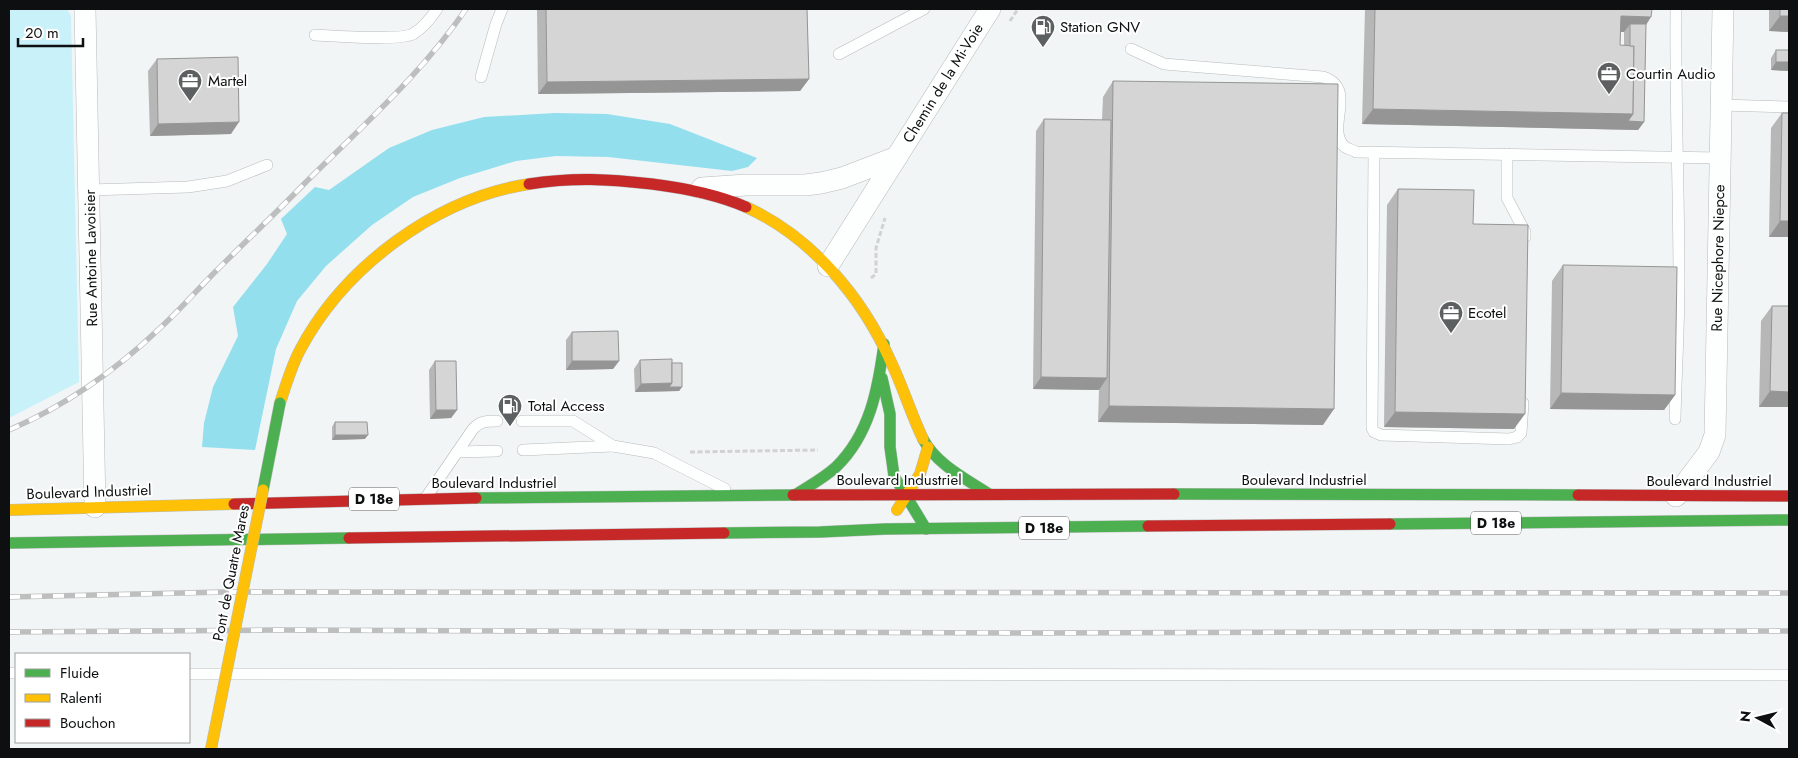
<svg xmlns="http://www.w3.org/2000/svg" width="1798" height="758" viewBox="0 0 1798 758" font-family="Jost,sans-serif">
<rect width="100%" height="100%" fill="#f1f5f5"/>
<path fill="#c8f1f9" d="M9,9H67L71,16L79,382L9,418Z"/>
<path fill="#94dfee" d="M555,113L607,114L670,124L757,158L748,167L732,171L608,157L556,156L516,161L460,178L413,197L372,225L326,266L297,301L276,349L255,450L202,447L204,423L213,387L238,336L233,307L267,264L287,234L281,219L315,187L329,190L389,148L432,130L484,117Z"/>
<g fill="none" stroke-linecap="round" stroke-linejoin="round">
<defs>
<g id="lane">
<path d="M315,35C334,36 399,41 413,34C423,28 431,18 437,9"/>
<path d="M1131,49L1164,64L1323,77C1359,89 1324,129 1345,147C1348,149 1353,150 1356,152L1721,158"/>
<path d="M839,54L924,9"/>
<path d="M481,77L496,24L502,9"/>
<path d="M1721,105L1789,107"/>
<path d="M1374,152L1372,428L1374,432L1381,435L1509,439L1517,437L1521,433L1523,403"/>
<path d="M1507,154V198L1525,232V237"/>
<path d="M89,190L188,187L227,181L267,165"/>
<path d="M1675,419C1676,373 1679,328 1679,282C1679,191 1675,100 1676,9"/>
<path d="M522,421H573L613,446L654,453L725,489"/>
<path d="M523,450L613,446"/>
<path d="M457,452L497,451"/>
<path d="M427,496L473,429C480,421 487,421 497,421"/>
<path d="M9,673H16"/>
<path d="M189,674L1789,675"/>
</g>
<g id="street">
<path d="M85,9L95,507"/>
<path d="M702,188L746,185H805L821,183L842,178L897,157"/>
<path d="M828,266L990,9"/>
<path d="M1676,496L1709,452L1715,435L1723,9"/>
</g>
<g id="fast">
<path d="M882,378L890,414V447L894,476L926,529"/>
<path d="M923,439C936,464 966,479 989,494"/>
<path d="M1174,494L1578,495"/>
<path d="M795,495C809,486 824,478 836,467C870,434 878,389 884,344"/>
<path d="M476,498L793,495"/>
<path d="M1390,524L1789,520"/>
<path d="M724,533L820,532L885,529L1148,526"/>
<path d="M9,543L349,538"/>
</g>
<g id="slow">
<path d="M746,207C812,237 862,297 891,362C903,387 911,414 923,439"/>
<path d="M280,403C286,385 291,367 300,350C344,267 436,198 529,184"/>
<path d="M9,510L234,504"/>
<path d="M897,510L920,474L928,447"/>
</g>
<g id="jam">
<path d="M529,184C574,177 608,179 652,184C684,188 716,194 746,207"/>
<path d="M793,495L1174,494"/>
<path d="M1578,495L1789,496"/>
<path d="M234,504L476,498"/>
<path d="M1148,526L1390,524"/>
<path d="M349,538L724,533"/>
</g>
</defs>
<use href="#lane" stroke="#b8bbbb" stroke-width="12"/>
<use href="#street" stroke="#b8bbbb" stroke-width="22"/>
<use href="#fast" stroke="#b8bbbb" stroke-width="12"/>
<use href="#slow" stroke="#b8bbbb" stroke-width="12"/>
<use href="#jam" stroke="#b8bbbb" stroke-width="12"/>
<g stroke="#d1d2d2" stroke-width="3" stroke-dasharray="5 2.5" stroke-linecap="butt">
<path d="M1010,21L1018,9"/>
<path d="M871,278L876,274V248L885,218"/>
<path d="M690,452L818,450"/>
</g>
<use href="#lane" stroke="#fdfefe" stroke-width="11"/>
<use href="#street" stroke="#fdfefe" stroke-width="21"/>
<use href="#fast" stroke="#4caf50" stroke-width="11"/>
<use href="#slow" stroke="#ffc107" stroke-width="11"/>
<use href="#jam" stroke="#c62828" stroke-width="11"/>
<defs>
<g id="rail">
<path d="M9,430C65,406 115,371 159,329C179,311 196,291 215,272C244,243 275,214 304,184C360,128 421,75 466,9"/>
<path d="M9,597L224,592L1789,593"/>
<path d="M9,632L277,630L1034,633L1789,631"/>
</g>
</defs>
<use href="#rail" stroke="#bdbebe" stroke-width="5.5"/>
<use href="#rail" stroke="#fff" stroke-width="4" stroke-dasharray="11" stroke-linecap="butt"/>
<defs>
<path id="fast-bridge" d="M263,490L280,403"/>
<path id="slow-bridge" d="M211,749L263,490"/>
</defs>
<use href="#fast-bridge" stroke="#b8bbbb" stroke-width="12" stroke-linecap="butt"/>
<use href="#slow-bridge" stroke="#b8bbbb" stroke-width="12" stroke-linecap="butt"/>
<use href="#fast-bridge" stroke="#4caf50" stroke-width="11"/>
<use href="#slow-bridge" stroke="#ffc107" stroke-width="11"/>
</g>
<g fill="#b6b7b6" fill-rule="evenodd">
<path d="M537,9H807L809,79L800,91L538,94Z"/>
<path d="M1365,9H1652L1646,24L1644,122L1638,130L1362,124ZM1621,32H1624V45H1620Z"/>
<path d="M1769,9H1789V32L1769,31Z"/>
<path d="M1776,50H1789V71L1771,70V58Z"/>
<path d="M157,59L231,134L150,136L148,71Z"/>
<path d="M1113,81L1323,425L1098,422L1099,390L1033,389L1036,131L1044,119L1102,120L1103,97Z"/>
<path d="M1782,113H1789V237H1769L1771,128Z"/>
<path d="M1398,189L1473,224L1514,429L1384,427L1387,205Z"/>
<path d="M1563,265L1675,395L1664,410L1550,409L1552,281Z"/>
<path d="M1772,306L1789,407H1759L1761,321Z"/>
<path d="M572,332L619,361L613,369L566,370V340Z"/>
<path d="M640,360L672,363L682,387L679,391L635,392L634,369Z"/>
<path d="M435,361L457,410L451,418L430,419L429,370Z"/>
<path d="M335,422L365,439L332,440V427Z"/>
</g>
<g fill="#949594">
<path d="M1621,16L1651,17L1641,33L1630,24L1624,32H1610Z"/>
<path d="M1780,16H1789V32L1769,31Z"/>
<path d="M1776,62H1789V71L1771,70Z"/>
<path d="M809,79L800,91L538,94L547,82Z"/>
<path d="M1373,109L1633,114L1644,122L1638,130L1362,124Z"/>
<path d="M239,122L231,134L150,136L158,124Z"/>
<path d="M1780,221H1789V237H1769Z"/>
<path d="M572,361H619L613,369L566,370Z"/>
<path d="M1041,377L1107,378L1099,390L1033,389Z"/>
<path d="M672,383L682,387L679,391L635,392L641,384Z"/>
<path d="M1770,391L1789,392V407H1759Z"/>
<path d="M1561,393L1675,395L1664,410L1550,409Z"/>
<path d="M1109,406L1334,409L1323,425L1098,422Z"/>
<path d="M436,410H457L451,418L430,419Z"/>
<path d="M1395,412L1525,414L1514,429L1384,427Z"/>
<path d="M335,435H368L365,439L332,440Z"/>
</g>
<g fill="#d4d5d4" stroke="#949594">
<path d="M546,9H807L809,79L547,82Z"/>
<path d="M1375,9H1652L1651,17L1621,16L1620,45L1634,46L1633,114L1373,109Z"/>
<rect x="1780" y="9" width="9" height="7"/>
<path d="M1630,24H1646L1644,122L1628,121L1633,114L1634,46H1630Z"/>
<rect x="1776" y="50" width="13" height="12"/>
<path d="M238,57L239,122L158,124L157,59Z"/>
<path d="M1113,81L1338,84L1334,409L1109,406Z"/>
<path d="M1782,113H1789V221H1780Z"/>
<path d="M1044,119L1111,120L1107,378L1041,377Z"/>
<path d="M1398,189L1474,190L1473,224L1528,225L1525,414L1395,412Z"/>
<path d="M1563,265L1677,267L1675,395L1561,393Z"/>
<path d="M1772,306H1789V392L1770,391Z"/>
<path d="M618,331L619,361H572V332Z"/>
<path d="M672,359V383L641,384L640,360Z"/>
<path d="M435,361H456L457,410H436Z"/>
<path d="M672,363H682V387H669L672,383Z"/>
<path d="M335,422H367L368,435H335Z"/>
</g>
<defs>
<symbol id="fuel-pin" viewBox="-11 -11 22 30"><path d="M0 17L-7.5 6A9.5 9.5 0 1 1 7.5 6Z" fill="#5d6060" stroke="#fff"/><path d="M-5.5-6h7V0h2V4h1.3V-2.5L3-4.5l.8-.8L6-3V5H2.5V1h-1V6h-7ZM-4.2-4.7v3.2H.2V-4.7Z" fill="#fff"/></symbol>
<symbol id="office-pin" viewBox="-11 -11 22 30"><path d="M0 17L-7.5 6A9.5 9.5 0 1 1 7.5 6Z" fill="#5d6060" stroke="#fff"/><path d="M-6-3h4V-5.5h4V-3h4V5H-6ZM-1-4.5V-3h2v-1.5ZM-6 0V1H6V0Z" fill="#fff"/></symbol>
</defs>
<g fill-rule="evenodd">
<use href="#fuel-pin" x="1029" y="13" width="28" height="38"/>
<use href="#office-pin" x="1595" y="60" width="28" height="38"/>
<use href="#office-pin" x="176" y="67" width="28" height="38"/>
<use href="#office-pin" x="1437" y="299" width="28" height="38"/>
<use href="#fuel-pin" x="496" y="392" width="28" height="38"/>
</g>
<g text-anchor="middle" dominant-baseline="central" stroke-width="4" stroke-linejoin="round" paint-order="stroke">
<g fill="#fff" stroke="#565758" stroke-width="1">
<rect x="349" y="487.5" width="50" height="23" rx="4"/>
<rect x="1471" y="511.5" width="50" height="23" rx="4"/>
<rect x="1019" y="516.5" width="50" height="23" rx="4"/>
</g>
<g font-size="14" font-weight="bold" fill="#0d0f10">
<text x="374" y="499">D 18e</text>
<text x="1496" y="523">D 18e</text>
<text x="1044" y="528">D 18e</text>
</g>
<g font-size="15" fill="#0d0f10" stroke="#fff" text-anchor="start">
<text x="1060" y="27">Station GNV</text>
<text x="1626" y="74">Courtin Audio</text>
<text x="208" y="81">Martel</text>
<text x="1468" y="313">Ecotel</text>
<text x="528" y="406">Total Access</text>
</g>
<g font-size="15" fill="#0d0f10" stroke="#fff">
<text transform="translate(943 83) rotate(-58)">Chemin de la Mi-Voie</text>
<text transform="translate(91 258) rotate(-91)">Rue Antoine Lavoisier</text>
<text transform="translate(1718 258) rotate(-89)">Rue Nicephore Niepce</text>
<text x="899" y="480">Boulevard Industriel</text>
<text x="1304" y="480">Boulevard Industriel</text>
<text x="1709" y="481">Boulevard Industriel</text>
<text x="494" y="483">Boulevard Industriel</text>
<text transform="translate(89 492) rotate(-2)">Boulevard Industriel</text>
<text transform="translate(231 573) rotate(-79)">Pont de Quatre Mares</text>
</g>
</g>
<rect width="1798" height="758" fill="none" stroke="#0d0f10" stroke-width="20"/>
<rect x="15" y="653" width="175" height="90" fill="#ffffff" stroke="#9e9f9f"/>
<rect x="25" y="669" width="25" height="8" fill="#4caf50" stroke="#9e9f9f"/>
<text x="60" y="678" font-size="15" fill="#0d0f10">Fluide</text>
<rect x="25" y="694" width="25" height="8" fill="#ffc107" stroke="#9e9f9f"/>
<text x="60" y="703" font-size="15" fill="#0d0f10">Ralenti</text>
<rect x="25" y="719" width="25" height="8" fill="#c62828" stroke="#9e9f9f"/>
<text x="60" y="728" font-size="15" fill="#0d0f10">Bouchon</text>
<g transform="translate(1758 718) rotate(277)" stroke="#ffffff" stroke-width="4" paint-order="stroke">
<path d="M0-4L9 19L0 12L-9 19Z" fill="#0d0f10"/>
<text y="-8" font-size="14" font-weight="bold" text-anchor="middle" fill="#0d0f10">N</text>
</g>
<path d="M18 38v8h65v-8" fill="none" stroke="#0d0f10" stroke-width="2.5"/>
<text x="25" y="38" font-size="15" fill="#0d0f10" stroke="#ffffff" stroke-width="4" paint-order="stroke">20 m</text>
</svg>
